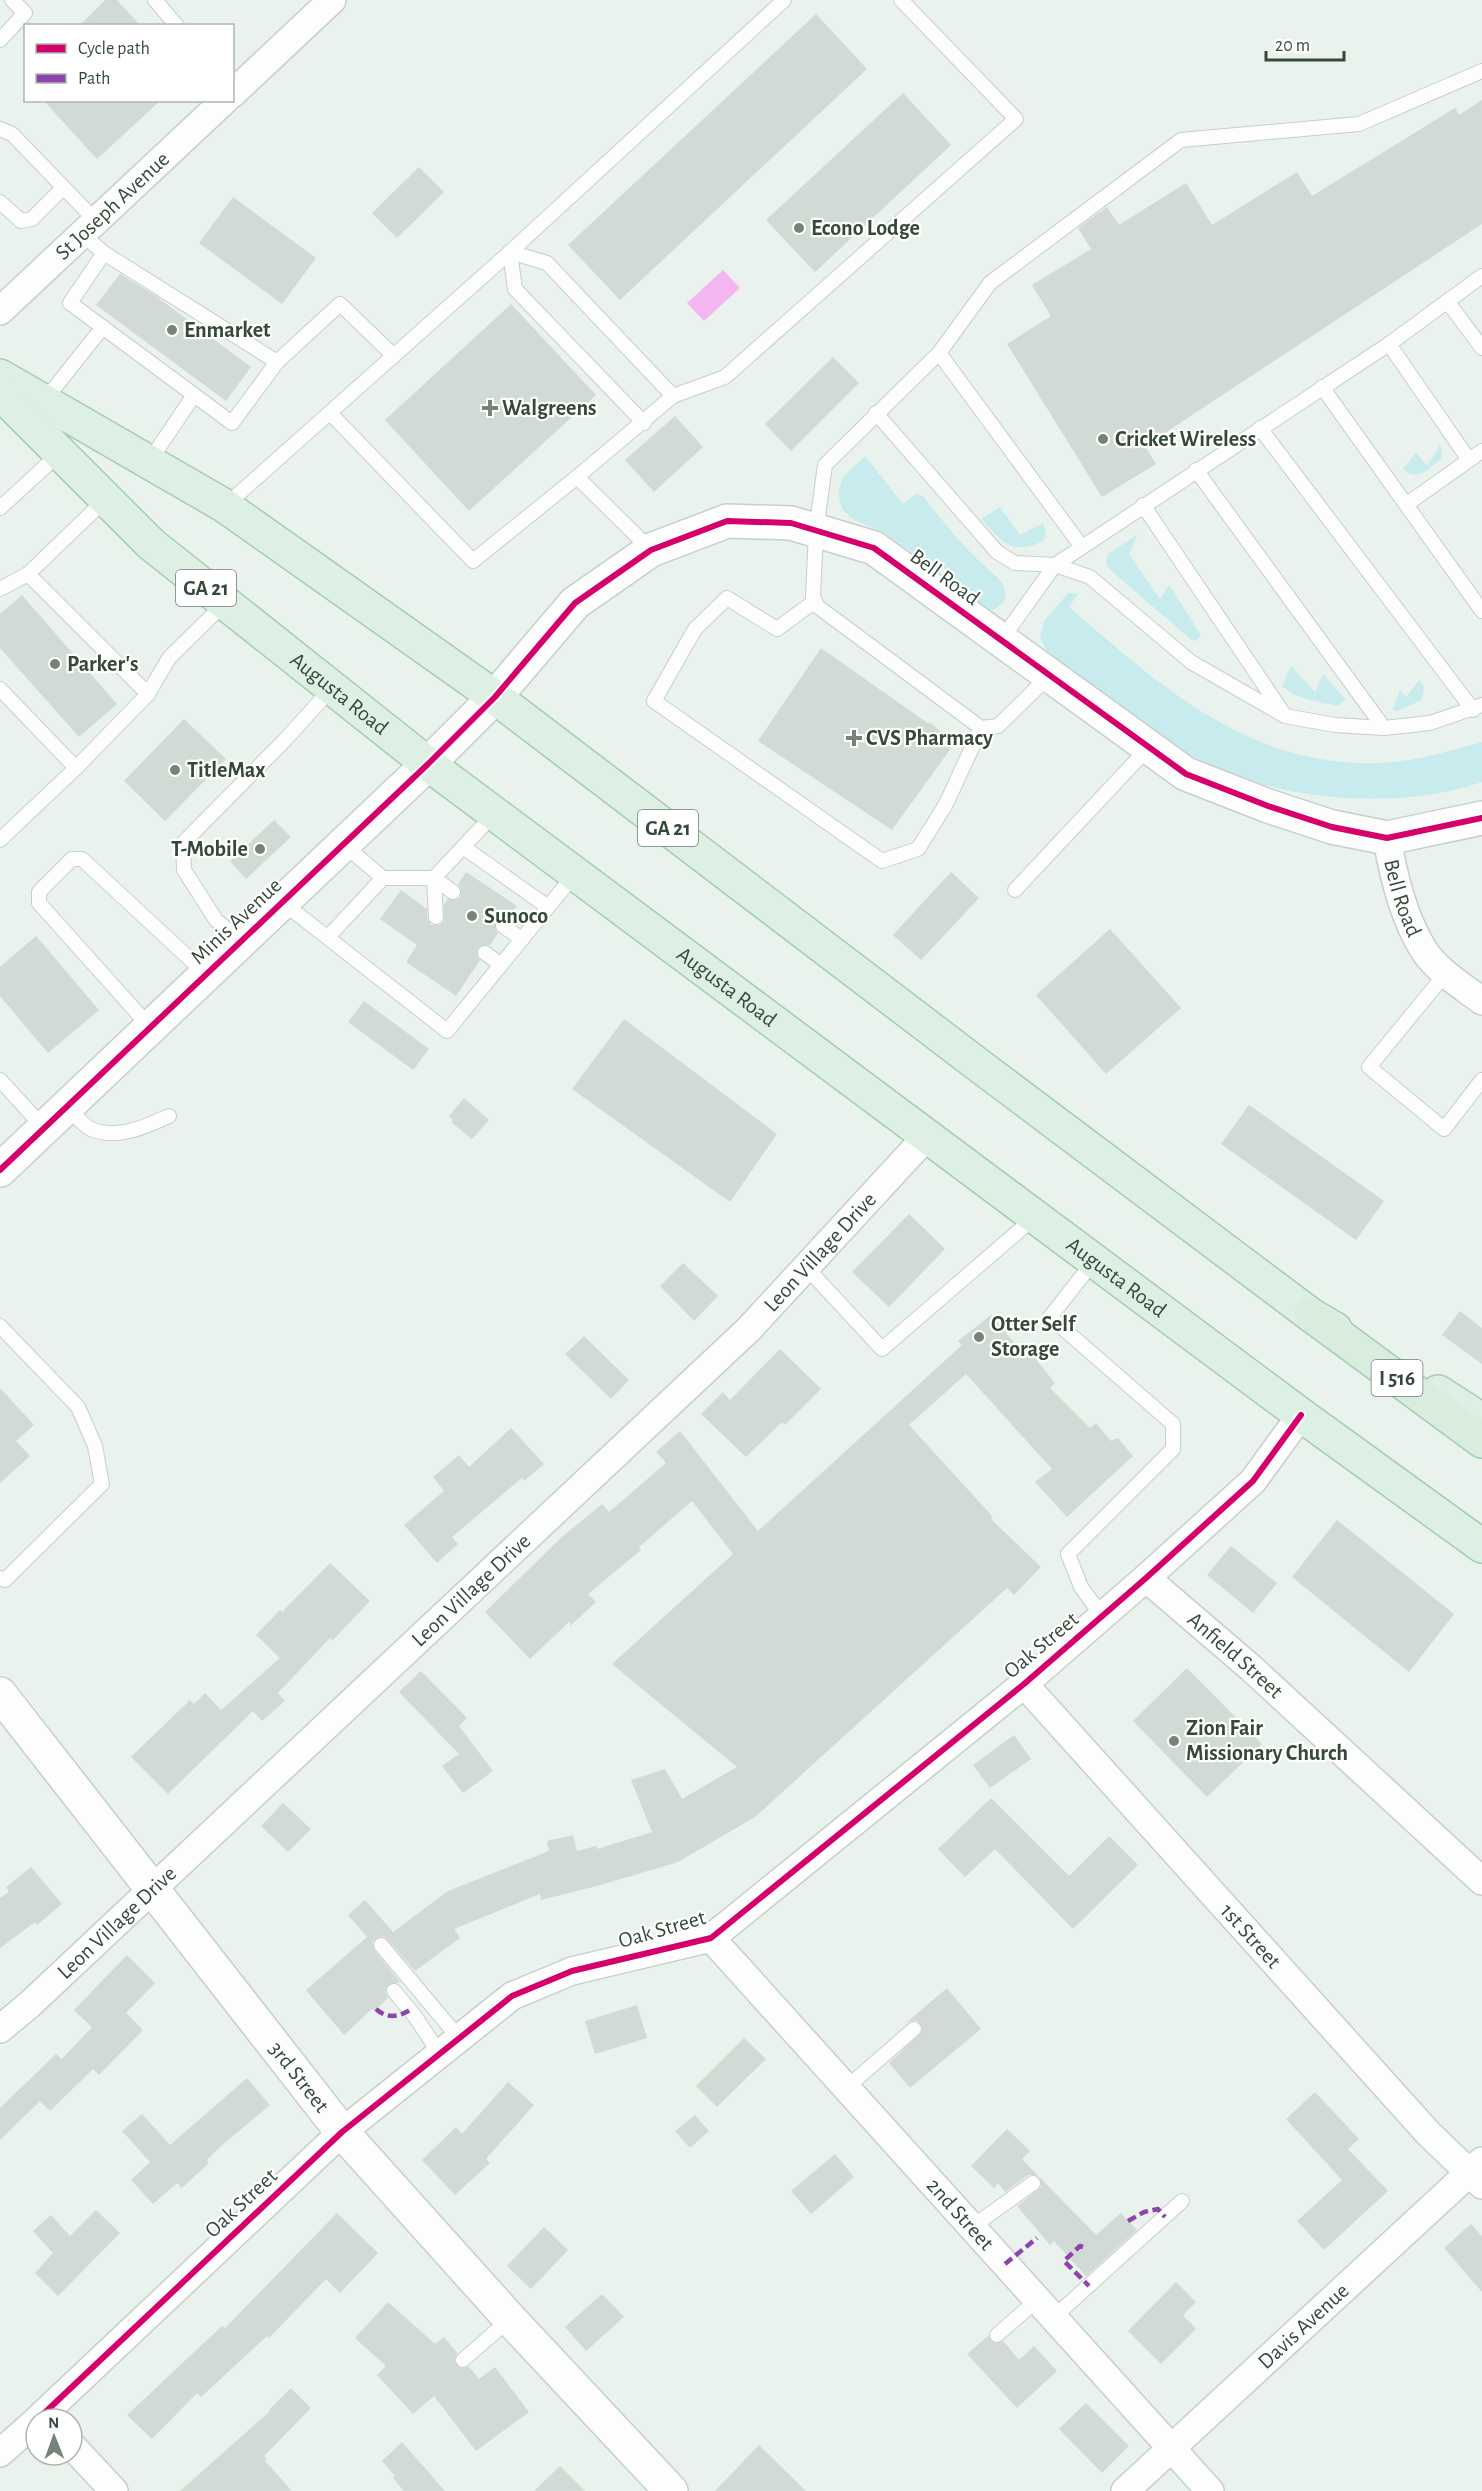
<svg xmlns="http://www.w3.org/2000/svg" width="1482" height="2491" viewBox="0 0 1482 2491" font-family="'Alegreya Sans',sans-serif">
<rect width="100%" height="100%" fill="#eaf2ed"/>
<g fill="#c8ecee">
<path d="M1440,445L1442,451L1441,459C1429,468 1416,483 1403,469L1416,453L1427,466Z"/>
<path d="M865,456L903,504L916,494L923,496C943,522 963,547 988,569C995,575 1002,580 1005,590C1007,601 1000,607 991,611L949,579L948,571L939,565L929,564L886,534L853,519L842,509L838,492L843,477Z"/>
<path d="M1000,507L1020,535L1043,523L1046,533L1043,541C1011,557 1002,541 981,519Z"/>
<path d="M1138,534L1129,554L1160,599L1169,585L1201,635L1197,640L1193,641L1108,568L1106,560L1108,554Z"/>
<path d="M1068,593L1078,594L1069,607C1161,686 1248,767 1379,763C1414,762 1449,751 1482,742V782C1395,812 1270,801 1190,755C1175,746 1160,734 1146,724C1113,701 1081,678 1049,655L1040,638L1044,621Z"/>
<path d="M1291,666L1315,692L1323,674L1345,699L1339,706C1320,702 1298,700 1282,686Z"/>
<path d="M1419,680L1424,686L1422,700L1397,711L1392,710L1400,690L1406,697Z"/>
</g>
<path fill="#f4b6f1" d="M723,270L740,288L704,321L687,303Z"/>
<g fill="#d1dad4">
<path d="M105,0H117L141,26H79Z"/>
<path d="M816,14L867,69L620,300L568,245Z"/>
<path d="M903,93L951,145L815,272L766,220Z"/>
<path d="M43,100H161L97,159Z"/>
<path d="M1482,100V224L1145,446L1156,464L1102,497L1007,344L1051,316L1032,285L1091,249L1078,228L1107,207L1119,225L1186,183L1212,225L1297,172L1312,196L1455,108L1459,115Z"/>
<path d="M419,167L444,192L397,238L372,213Z"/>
<path d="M233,197L316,258L282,304L199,243Z"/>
<path d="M120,274L153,294L251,367L226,401L96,305Z"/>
<path d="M511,304L596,395L469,511L385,420Z"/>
<path d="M833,357L859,383L791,451L765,424Z"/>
<path d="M675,416L703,447L654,492L625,460Z"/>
<path d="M22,595L117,704L79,737L0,648V614Z"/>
<path d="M821,648L929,724L930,722L954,744L892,830L758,741Z"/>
<path d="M184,719L226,759L165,821L124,781Z"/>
<path d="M274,820L291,837L246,879L230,861Z"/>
<path d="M466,872L517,906L508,918H500L495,921V929L498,933L490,945H482L478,948L477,956L480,960L456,996L406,962L417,945L380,919L401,890L427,909V918L431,925H440L444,921V904L448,899L456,900L461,897V889L458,884Z"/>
<path d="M951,872L979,898L921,960L893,935Z"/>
<path d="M1110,929L1181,1008L1106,1074L1036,995Z"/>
<path d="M36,936L99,1010L48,1053L0,996V967Z"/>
<path d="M364,1001L429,1049L413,1070L348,1022Z"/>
<path d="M624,1019L777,1134L730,1202L572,1089Z"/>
<path d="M464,1098L489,1120L472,1139L451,1122L453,1120L449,1116Z"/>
<path d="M1249,1105L1384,1201L1356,1240L1221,1144Z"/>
<path d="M909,1214L945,1249L889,1307L852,1272Z"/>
<path d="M683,1263L718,1296L694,1321L660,1286Z"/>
<path d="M1460,1311L1482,1328V1364L1442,1335Z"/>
<path d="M991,1315L1025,1356L1030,1352L1055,1383L1050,1388L1090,1428L1096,1423L1111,1441L1118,1438L1133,1456L1067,1517L1035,1482L1052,1469L966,1374L909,1425L993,1517L991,1519L1041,1567L1014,1595L1007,1588L755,1817L678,1862L597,1886L541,1900L540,1894L454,1929L460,1938L415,1971L387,1939L384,1936L376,1938L372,1942L374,1950L400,1982L388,1985L385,1992L388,1998L374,2011L372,2009L344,2035L306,1990L367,1937L348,1915L365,1900L393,1932L448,1891L549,1851L547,1841L573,1835L577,1851L596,1846L597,1849L652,1832L631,1780L665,1769L682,1799L737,1767L612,1664L733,1554L692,1501L639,1547L641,1550L588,1594L596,1602L570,1626V1621L530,1659L485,1612L563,1536L602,1504L609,1512L666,1463L656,1452L680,1431L758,1531L962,1345L958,1341Z"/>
<path d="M584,1336L629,1380L611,1399L565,1354Z"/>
<path d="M780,1349L821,1389L785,1425L782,1422L746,1457L701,1414L723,1392L730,1400Z"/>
<path d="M0,1388L34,1425L16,1441L30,1456L0,1483Z"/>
<path d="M511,1428L544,1464L524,1481L522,1478L452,1537L458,1544L437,1563L404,1525L444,1491L433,1477L459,1455L469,1467Z"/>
<path d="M1337,1520L1454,1614L1409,1672L1292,1577Z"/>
<path d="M1231,1546L1277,1583L1253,1613L1207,1575Z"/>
<path d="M330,1563L370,1601L332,1641L330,1638L278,1693L285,1701L262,1721L253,1711L168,1794L131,1757L190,1700L194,1704L205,1693L221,1710L280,1658L256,1635L280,1610L282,1612Z"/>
<path d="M1187,1668L1262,1744L1207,1797L1133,1721Z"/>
<path d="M421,1671L467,1718L459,1726L493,1771L463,1793L442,1766L459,1754L399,1692Z"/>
<path d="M1014,1735L1031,1759L990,1788L973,1765Z"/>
<path d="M991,1798L1069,1876L1109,1836L1138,1865L1073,1929L995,1849L965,1877L938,1849Z"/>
<path d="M283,1803L311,1829L288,1852L261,1826Z"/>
<path d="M31,1867L62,1904L37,1925L35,1922L0,1948V1898L9,1892L6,1887Z"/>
<path d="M127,1955L155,1983L126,2013L143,2030L99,2075L93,2069L50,2111L40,2101L0,2140V2108L56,2054L62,2059L92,2027L74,2010Z"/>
<path d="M947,1988L981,2029L910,2088L889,2063L922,2032L920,2023L916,2020L907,2022Z"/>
<path d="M637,2005L647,2038L595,2054L585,2021Z"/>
<path d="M744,2038L766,2059L717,2107L696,2086Z"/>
<path d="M247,2078L270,2105L221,2146L207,2160L209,2163L182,2188L177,2183L153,2204L131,2180L150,2162L122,2131L142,2114L170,2145Z"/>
<path d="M508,2082L534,2105L486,2159L490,2163L455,2195L422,2160L456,2127L462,2134Z"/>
<path d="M1315,2092L1359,2139L1348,2149L1388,2191L1324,2250L1297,2221L1342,2180L1286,2119Z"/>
<path d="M695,2115L709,2131L690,2148L675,2131Z"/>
<path d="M1007,2129L1030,2151L1022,2159L1096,2235L1121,2213L1137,2230L1086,2276L1054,2241L1050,2245L1017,2206L1041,2187L1040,2177L1036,2175H1028L1005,2192L998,2183L994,2188L971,2166Z"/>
<path d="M835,2154L854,2177L811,2214L791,2191Z"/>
<path d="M96,2210L120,2233L58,2296L35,2273L53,2253L33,2231L51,2215L70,2236Z"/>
<path d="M337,2213L378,2253L340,2293L326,2279L269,2338L267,2336L201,2397L197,2393L152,2439L127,2415L222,2326L225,2328Z"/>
<path d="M1471,2224L1482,2236V2292L1444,2248Z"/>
<path d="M544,2227L568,2250L531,2289L507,2266Z"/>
<path d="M1176,2282L1196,2302L1183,2315L1196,2329L1161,2364L1128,2331Z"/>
<path d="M602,2294L624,2317L586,2351L565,2327Z"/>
<path d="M388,2302L435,2344L444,2337L457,2353L454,2361L460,2368L469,2367L479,2379L495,2367L529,2412L476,2451L434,2396L413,2414L377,2375L386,2366L355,2338Z"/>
<path d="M988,2336L994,2343L1003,2341L1019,2360L1034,2346L1057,2371L1017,2408L967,2354Z"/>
<path d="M291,2388L311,2408L264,2456L267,2459L265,2461L292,2491H180L270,2411L269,2410Z"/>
<path d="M1086,2403L1129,2446L1102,2473L1059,2429Z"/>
<path d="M402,2442L445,2491H404L393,2478L395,2476L382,2461Z"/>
<path d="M759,2445L806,2491H715Z"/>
<path d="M560,2466L585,2491H534Z"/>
</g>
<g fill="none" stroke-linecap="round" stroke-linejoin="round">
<defs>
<g id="service">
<path d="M155,0L177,26"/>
<path d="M0,40L25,13L12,0"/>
<path d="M0,129L12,134L96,221"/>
<path d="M0,202L21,221L32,219L63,188"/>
<path d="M82,234L104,253L277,362L232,423L70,303L104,253"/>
<path d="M510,252L515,289L644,423"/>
<path d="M510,252L547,263L673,396"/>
<path d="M1447,301L1482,348"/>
<path d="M1389,344L1469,460"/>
<path d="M939,353L1082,547"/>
<path d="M277,362L340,304L394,356"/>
<path d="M1322,387L1482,611"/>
<path d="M44,401L103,327"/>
<path d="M330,413L473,561L577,477"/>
<path d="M876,413L997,552L1015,563L1055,565L1389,344L1482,276"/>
<path d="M1260,428L1473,710"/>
<path d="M149,462L194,395"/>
<path d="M1196,470L1384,728"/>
<path d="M1407,504L1482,451"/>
<path d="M1143,505L1283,713"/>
<path d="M225,506L510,252L784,0"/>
<path d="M0,508L60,453"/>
<path d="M651,550L577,477L673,396L725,377L1016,119L901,0"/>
<path d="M28,574L148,694"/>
<path d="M0,589L28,574L106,499"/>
<path d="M815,601L777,629L727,598L695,629L654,701L882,861L918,849L946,804L981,728"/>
<path d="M1001,640L1055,565L1090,577L1191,662L1285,716L1335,725L1384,728L1430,723L1482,705"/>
<path d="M1050,675L998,726L981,728L817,606L813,597L816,531L825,465L939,353L990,283L1181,140L1359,124L1482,71"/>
<path d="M0,689L76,768L148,694L169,658L225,603"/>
<path d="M0,840L76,768"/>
<path d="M343,844L383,878H434L494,814"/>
<path d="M463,847L548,907"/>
<path d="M434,878L436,917"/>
<path d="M434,878L453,892"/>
<path d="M1015,890L1149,747"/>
<path d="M282,902L447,1031L575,874"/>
<path d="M503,926L522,939"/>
<path d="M328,937L383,878"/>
<path d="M241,941L216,920L184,870L183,843L285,740L332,688"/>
<path d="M485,953L501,965"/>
<path d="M1446,973L1369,1067L1444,1129L1482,1080"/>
<path d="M150,1027L39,903V892L72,859H82L206,974"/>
<path d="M0,1080L44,1128"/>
<path d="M67,1106C74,1113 82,1125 91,1129C117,1140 145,1127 169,1116"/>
<path d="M1094,1261L1050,1317L1173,1424V1449L1068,1554L1081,1587L1102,1616"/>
<path d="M806,1267L882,1349L1035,1217"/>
<path d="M0,1326L78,1407L95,1446L102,1484L5,1580L0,1578"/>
<path d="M381,1945L459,2038"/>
<path d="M394,1991L414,2015L440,2054"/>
<path d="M846,2088L914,2029"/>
<path d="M972,2227L1033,2183"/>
<path d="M1053,2318L1182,2201"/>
<path d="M997,2335L1037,2300"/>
<path d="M463,2360L510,2319"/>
</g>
<g id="minor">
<path d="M232,94L332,0"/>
<path id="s1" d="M0,311L225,100"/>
<path id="s2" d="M1387,838C1393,875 1403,916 1423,949C1436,970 1462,986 1482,1001"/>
<path id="s3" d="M1146,1578L1251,1668L1482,1881"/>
<path id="s4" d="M1024,1684L1428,2133L1482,2185"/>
<path id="s5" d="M711,1938L1210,2491"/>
<path id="s6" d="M0,2029L29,2005L749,1329L927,1136"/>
<path d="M38,2419L342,2132L512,1996L572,1971L711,1938L1024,1684L1146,1578L1253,1481L1301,1415"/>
<path d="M72,2446L114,2491"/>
<path d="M0,2453L36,2421"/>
<path id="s7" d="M1125,2491L1482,2161"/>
</g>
<g id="tertiary">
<path d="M0,1170L428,764L495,697L575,603L651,550L727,521L791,523L874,548L1186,774L1268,806L1332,827L1387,838L1482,818"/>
<path id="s8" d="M0,1694L342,2132L510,2319L671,2491"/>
</g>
<g id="trunk">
<path d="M0,376L225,506L495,697L981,1067L1311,1315L1335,1329"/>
<path id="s9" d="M0,393L151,544L428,764L1301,1415L1482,1546"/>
<path d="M1438,1392L1482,1420"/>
</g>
<path id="motorway" d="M1311,1315L1482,1441"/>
</defs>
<use href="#service" stroke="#c6cfc9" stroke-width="16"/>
<use href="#minor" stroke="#c6cfc9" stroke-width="30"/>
<use href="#tertiary" stroke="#c6cfc9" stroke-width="36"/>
<use href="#trunk" stroke="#a2cdaf" stroke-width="36"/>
<use href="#motorway" stroke="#a2cdaf" stroke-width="36"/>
<use href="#service" stroke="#fcfdfc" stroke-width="14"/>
<use href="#minor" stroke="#fcfdfc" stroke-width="27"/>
<use href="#tertiary" stroke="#fcfdfc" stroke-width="33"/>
<use href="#trunk" stroke="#deefe4" stroke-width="33"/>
<use href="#motorway" stroke="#d9eddf" stroke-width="33"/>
<g stroke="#8e44ad" stroke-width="4.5" stroke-dasharray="9 4.5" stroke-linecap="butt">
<path d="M376,2009C387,2019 398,2017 410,2010"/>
<path d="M1128,2221L1144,2212L1158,2209L1165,2217"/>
<path d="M1083,2247L1080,2246L1064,2261L1089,2286"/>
<path d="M1005,2264L1037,2238"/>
</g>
<defs>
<g id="cycleway">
<path d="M0,1170L428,764L495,697L575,603L651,550L727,521L791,523L874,548L1186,774L1268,806L1332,827L1387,838L1482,818"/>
<path d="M38,2419L342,2132L512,1996L572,1971L711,1938L1024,1684L1146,1578L1253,1481L1301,1415"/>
</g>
</defs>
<use href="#cycleway" stroke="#fff" stroke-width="10"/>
<use href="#cycleway" stroke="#d6006c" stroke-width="6"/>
</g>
<g fill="#748479" stroke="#fff" stroke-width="2">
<circle cx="799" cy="228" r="6"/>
<circle cx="172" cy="330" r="6"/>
<path d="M487 399h6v6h6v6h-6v6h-6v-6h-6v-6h6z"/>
<circle cx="1103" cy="439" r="6"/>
<circle cx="55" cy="664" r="6"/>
<path d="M851 729h6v6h6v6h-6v6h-6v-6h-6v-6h6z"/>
<circle cx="175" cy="770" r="6"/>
<circle cx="260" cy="849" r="6"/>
<circle cx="472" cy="916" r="6"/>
<circle cx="979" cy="1337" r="6"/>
<circle cx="1174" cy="1741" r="6"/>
</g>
<g text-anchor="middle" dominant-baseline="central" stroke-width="4.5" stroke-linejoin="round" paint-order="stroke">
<g fill="#fff" stroke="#728075" stroke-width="1.5">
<rect x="176" y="570" width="60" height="36" rx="4.5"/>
<rect x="638" y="810" width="60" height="36" rx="4.5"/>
<rect x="1371.5" y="1360" width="51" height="36" rx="4.5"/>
</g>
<g font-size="21" font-weight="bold" fill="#35493a">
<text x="206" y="588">GA 21</text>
<text x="668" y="828">GA 21</text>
<text x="1397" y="1378">I 516</text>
</g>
<g font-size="22" fill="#35493a" stroke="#fff">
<text stroke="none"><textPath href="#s1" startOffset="154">St Joseph Avenue</textPath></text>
<text transform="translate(945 577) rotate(36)">Bell Road</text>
<text stroke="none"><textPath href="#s9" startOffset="454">Augusta Road</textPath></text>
<text stroke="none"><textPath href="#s2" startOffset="62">Bell Road</textPath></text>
<text transform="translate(236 921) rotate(-43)">Minis Avenue</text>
<text stroke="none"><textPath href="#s9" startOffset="940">Augusta Road</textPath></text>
<text stroke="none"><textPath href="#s6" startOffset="1130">Leon Village Drive</textPath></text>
<text stroke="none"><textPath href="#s9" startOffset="1426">Augusta Road</textPath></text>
<text stroke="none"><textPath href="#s6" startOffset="644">Leon Village Drive</textPath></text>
<text transform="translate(1041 1645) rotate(-40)">Oak Street</text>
<text stroke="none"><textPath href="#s3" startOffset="118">Anfield Street</textPath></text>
<text stroke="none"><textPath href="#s6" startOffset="158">Leon Village Drive</textPath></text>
<text transform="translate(662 1929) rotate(-16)">Oak Street</text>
<text stroke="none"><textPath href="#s4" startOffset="339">1st Street</textPath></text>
<text stroke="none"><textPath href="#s8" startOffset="486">3rd Street</textPath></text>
<text transform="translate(241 2203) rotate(-43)">Oak Street</text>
<text stroke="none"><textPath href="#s5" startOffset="372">2nd Street</textPath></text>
<text stroke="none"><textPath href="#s7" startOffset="243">Davis Avenue</textPath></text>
</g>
<g font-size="22" font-weight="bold" fill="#35493a" stroke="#fff" text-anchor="start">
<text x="811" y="228">Econo Lodge</text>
<text x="184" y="330">Enmarket</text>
<text x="502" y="408">Walgreens</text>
<text x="1115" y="439">Cricket Wireless</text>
<text x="67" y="664">Parker's</text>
<text x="866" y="738">CVS Pharmacy</text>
<text x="187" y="770">TitleMax</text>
<text x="248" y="849" text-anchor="end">T-Mobile</text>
<text x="484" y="916">Sunoco</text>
<text x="991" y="1324">Otter Self<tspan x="991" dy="25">Storage</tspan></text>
<text x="1186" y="1728">Zion Fair<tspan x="1186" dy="25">Missionary Church</tspan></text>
</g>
</g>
<rect x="24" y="24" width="210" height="78" fill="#ffffff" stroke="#aeb6b0" stroke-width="1.5"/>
<rect x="36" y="44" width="30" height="9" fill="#d6006c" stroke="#aeb6b0" stroke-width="1.5"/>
<text x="78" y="54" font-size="18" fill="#35493a">Cycle path</text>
<rect x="36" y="74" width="30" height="9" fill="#8e44ad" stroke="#aeb6b0" stroke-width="1.5"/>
<text x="78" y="84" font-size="18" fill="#35493a">Path</text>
<g transform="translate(54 2437) rotate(359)"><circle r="28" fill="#ffffff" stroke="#aeb6b0" stroke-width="1.5"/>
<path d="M0-4.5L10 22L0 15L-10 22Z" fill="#748479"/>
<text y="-9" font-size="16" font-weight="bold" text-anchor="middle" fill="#35493a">N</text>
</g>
<path d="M1266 51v9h78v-9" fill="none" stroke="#35493a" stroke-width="3"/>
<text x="1275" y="51" font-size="18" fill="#35493a" stroke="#ffffff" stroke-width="4.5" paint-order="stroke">20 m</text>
</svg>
